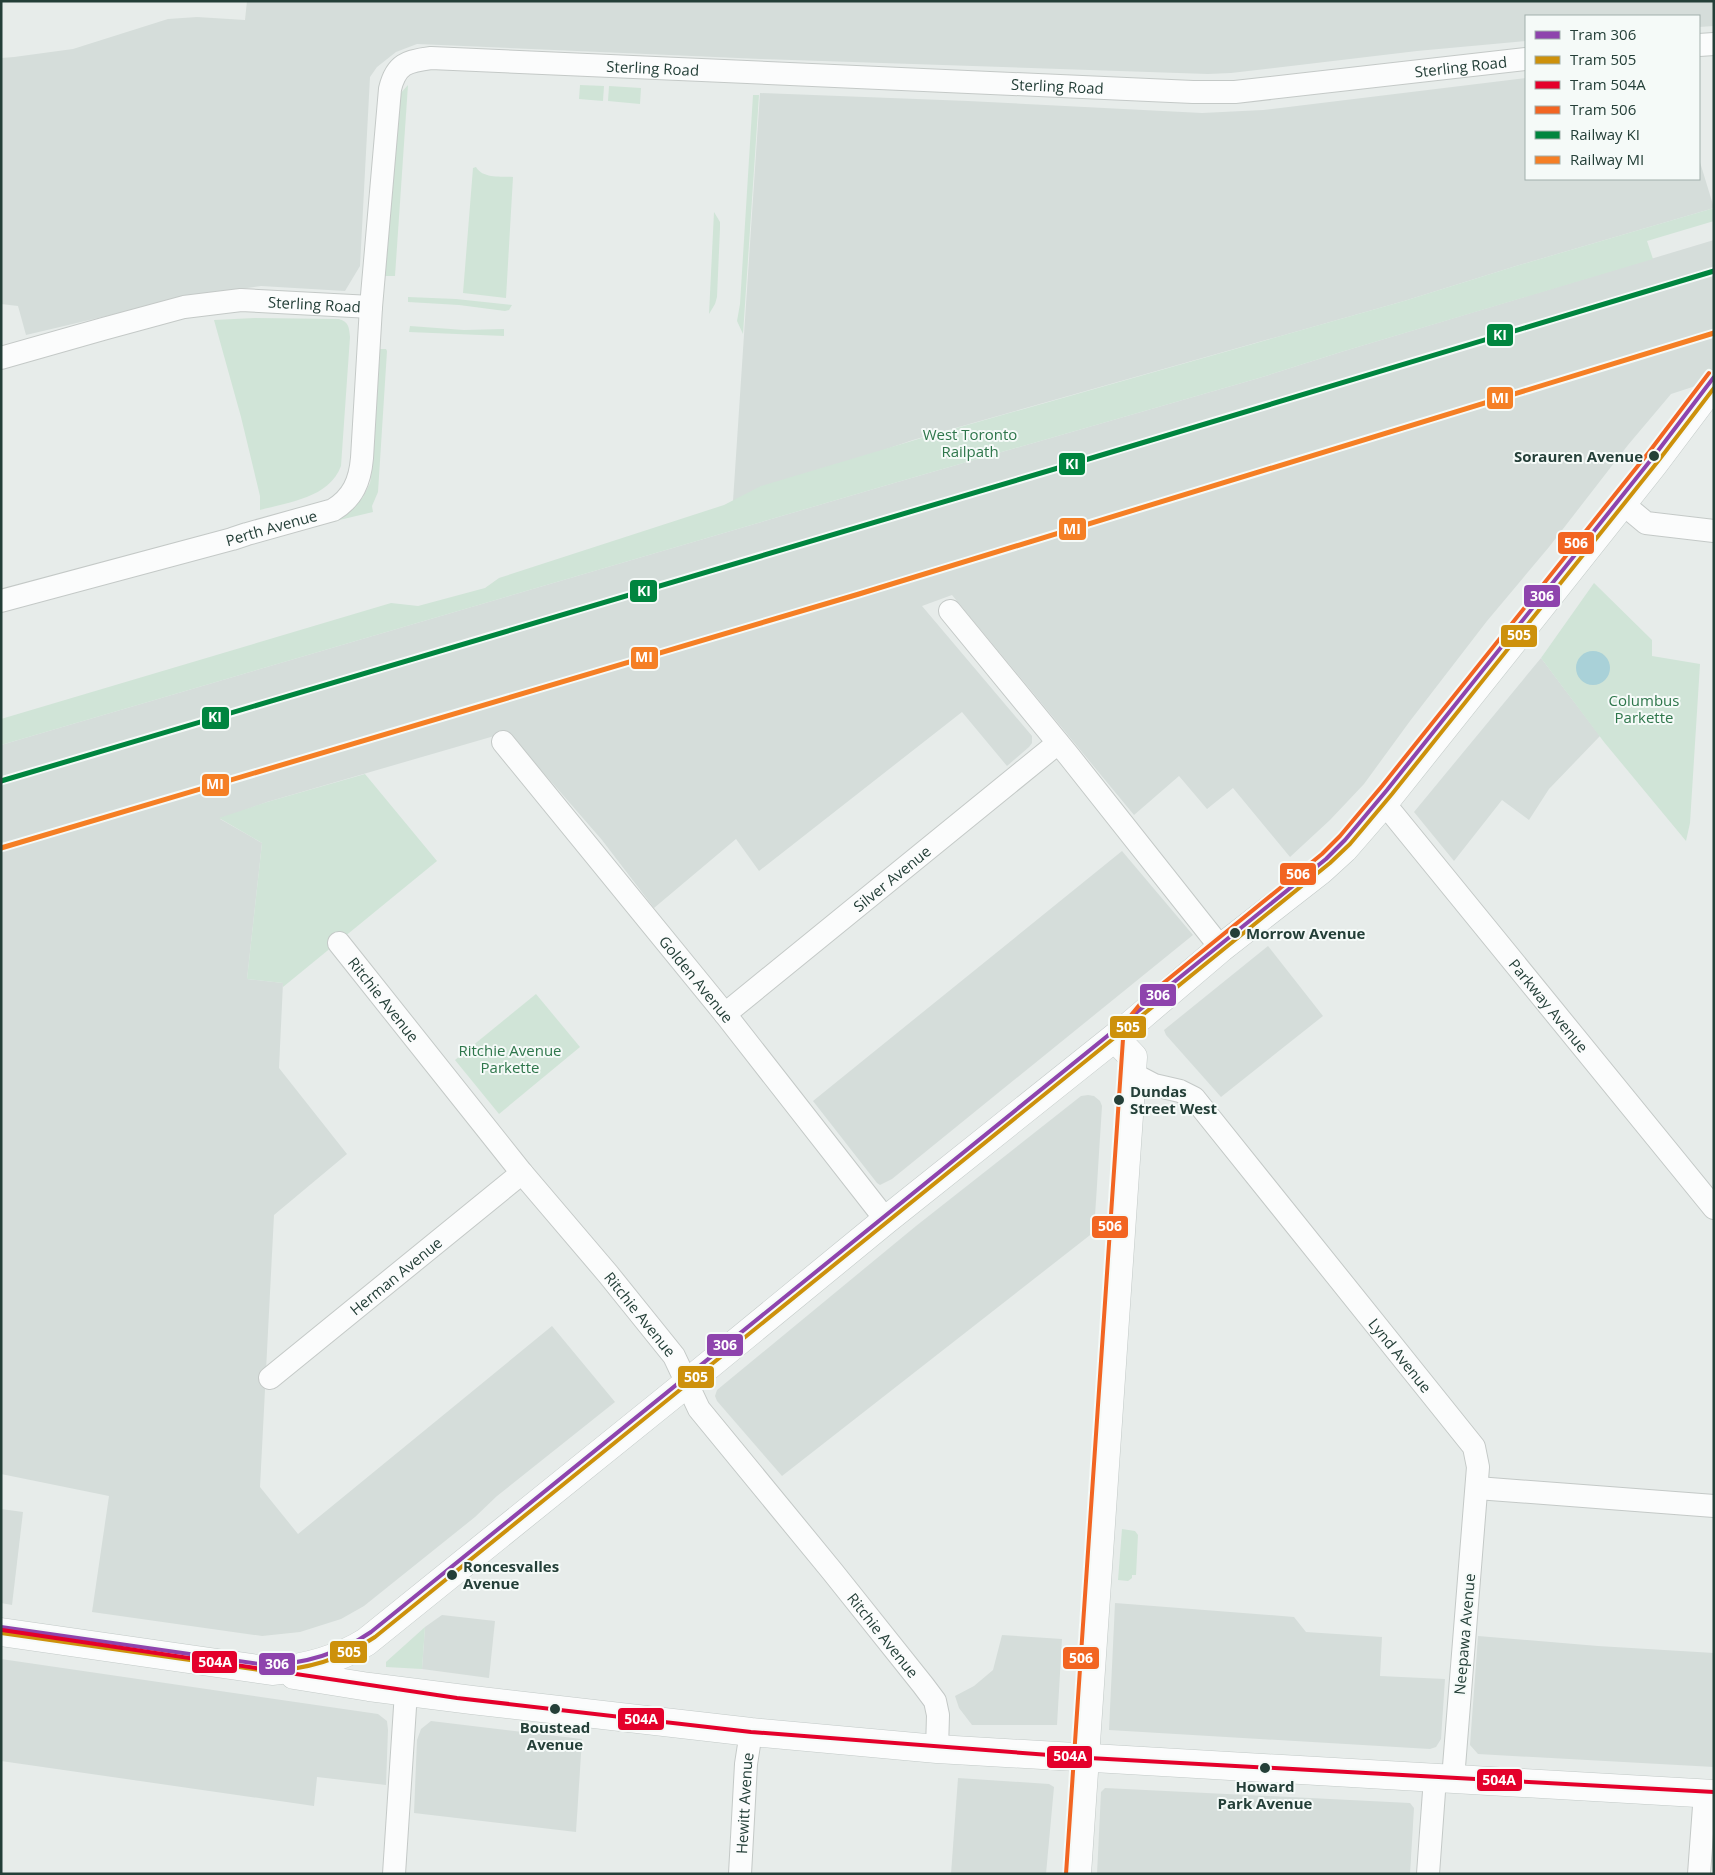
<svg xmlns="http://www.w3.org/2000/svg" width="1715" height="1875" viewBox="0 0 1715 1875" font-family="'Open Sans',sans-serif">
<rect width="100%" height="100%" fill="#e7ecea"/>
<g fill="#d5ddda">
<path d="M247,1H1714V26L1699,27V16H1526V41L1417,51L1231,73L1208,74L761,59L417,44L396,52L377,67L370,77L360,266L345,291L261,286L191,296L26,335L18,306L1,304V58L14,57L73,49L168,19L197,17L245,20Z"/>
<path d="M1526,78V179H1699V159L1714,208L1516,266L1404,301L913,440L733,501L760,93L968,101L1202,113L1263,110Z"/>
<path d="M1714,240V380L1671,394L1628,445L1549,547L1487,621L1410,721L1364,784L1330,820L1290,857L1233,788L1207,809L1179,776L1134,815L952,595L922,606L1032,736V743L1029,747L1007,766L962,712L759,871L736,839L654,908L602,840L508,732L267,802L220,819L262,843L247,979L283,983L279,1068L347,1154L274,1215L260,1487L298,1534L552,1326L615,1402L497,1496L475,1517L364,1606L341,1619L300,1632L262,1636L92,1612L109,1496L1,1474V745L901,481L1259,378L1341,352Z"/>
<path d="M1541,658L1600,736L1549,789L1529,820L1502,800L1454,861L1414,812Z"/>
<path d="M1122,851L1193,935L892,1179L880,1185L877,1183L813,1101Z"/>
<path d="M1268,946L1323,1016L1221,1097L1166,1035L1164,1030Z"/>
<path d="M1088,1095L1094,1096L1100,1101L1102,1106L1094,1232L782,1476L717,1401L715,1396L717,1390L916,1226L1081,1096Z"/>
<path d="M1,1509L23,1512L12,1605L1,1603Z"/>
<path d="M1115,1603L1294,1617L1306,1632L1382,1637L1380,1676L1445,1679L1441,1739L1436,1747L1430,1749L1109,1730Z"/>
<path d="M442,1615L495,1621L489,1678L422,1669L425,1627Z"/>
<path d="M1002,1635L1062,1639L1057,1725H972L959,1708L955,1696L974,1686L993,1670Z"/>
<path d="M1478,1636L1598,1646L1714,1653V1767L1478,1754L1470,1745Z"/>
<path d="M1,1659L378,1714L387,1721L388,1730L386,1785L317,1777L314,1806L1,1761Z"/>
<path d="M431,1721L582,1739L576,1832L414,1813L417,1740L421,1729Z"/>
<path d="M958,1778L1049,1784L1054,1787L1046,1874H951Z"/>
<path d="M1105,1788L1410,1803L1414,1808L1410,1874H1097L1101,1792Z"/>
</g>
<g fill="#d0e4d7">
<path d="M408,85L395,276H385L399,95Z"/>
<path d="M580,85L604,86L603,101L579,99Z"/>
<path d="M609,86L641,88L640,104L608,101Z"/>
<path d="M753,95H759L743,334L737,321L740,304Z"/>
<path d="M476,167C483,179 501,176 513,177L506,298L463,293L473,168Z"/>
<path d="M1714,208V221L1647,241L1653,259L1341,352L1259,378L901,481L1,745V719L391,603L418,606L485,588L499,578L724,505L761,486L925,437L1404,301L1516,266Z"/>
<path d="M714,212L720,222V228L717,297L715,304L709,314Z"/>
<path d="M408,297L456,299L512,305L509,310L505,311L459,305L408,302Z"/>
<path d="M255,318L339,319C349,322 349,327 350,337L341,466C329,498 289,502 260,510V496L241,417L214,320Z"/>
<path d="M410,326L464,330L504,329V336L409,332Z"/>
<path d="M380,349H386L387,351L378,492L372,506L373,512L331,522L353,509L363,497L370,483L373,464Z"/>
<path d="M1594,583L1652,640V656L1700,664L1690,823L1686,841L1604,742L1541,658Z"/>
<path d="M365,774L437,861L283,987V983L247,979L262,843L219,818L267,802Z"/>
<path d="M536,994L580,1047L499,1114L455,1060Z"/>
<path d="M1122,1529L1135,1531L1138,1535L1136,1575H1132V1578L1128,1581L1118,1580Z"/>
<path d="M425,1627L422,1669L386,1667V1662Z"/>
</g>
<circle fill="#a9d1d8" cx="1593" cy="668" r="17"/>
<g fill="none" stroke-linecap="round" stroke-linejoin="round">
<defs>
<g id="street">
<path d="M1699,45L1714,44"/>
<path id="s1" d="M1,358L103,329L184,307L241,300L371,307"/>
<path d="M1622,503L1646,523L1714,531"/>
<path id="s2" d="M1,601L232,539L247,534L333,510C353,498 360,481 362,458L371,307L390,89C396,64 407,61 431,58L1193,92H1235L1526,59"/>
<path d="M950,611L1069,756L1221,948"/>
<path id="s3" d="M503,742L725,1014L886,1220"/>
<path id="s4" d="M1384,803L1714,1208"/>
<path id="s5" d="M339,943L522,1173L608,1274L674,1356L699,1409L832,1571L923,1685L935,1701L938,1715L937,1749"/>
<path id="s6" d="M725,1014L1058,743"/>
<path id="s7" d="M1131,1073L1154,1085L1180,1091L1194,1098L1474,1447L1478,1467L1453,1779"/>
<path id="s8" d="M270,1378L522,1173"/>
<path d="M1477,1488L1714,1506"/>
<path d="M394,1874L406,1692"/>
<path id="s9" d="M740,1874L746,1764L751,1732"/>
<path d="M1428,1874L1435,1778"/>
<path d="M1699,1874L1705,1793"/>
</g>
<g id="secondary">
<path d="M1,1632L272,1671C307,1668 337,1660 366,1642L686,1384L886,1220L1133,1023L1221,948L1321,870L1344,849L1384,803L1526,625L1653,465L1714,384"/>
<path d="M294,1675L369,1687L472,1700L751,1732L937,1749L1714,1794"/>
<path d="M1077,1874L1133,1057L1115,1038"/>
</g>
</defs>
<use href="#street" stroke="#c4c9c7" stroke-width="24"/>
<use href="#secondary" stroke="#c2c9c7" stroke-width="29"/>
<use href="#street" stroke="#fbfcfc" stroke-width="22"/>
<use href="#secondary" stroke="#fbfcfc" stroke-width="28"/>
<defs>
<path id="rail-1" d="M1,781L1085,460L1714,271"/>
<path id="rail-2" d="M1,848L859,594L1714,333"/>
</defs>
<use href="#rail-1" stroke="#f5faf8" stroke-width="9"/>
<use href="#rail-2" stroke="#f5faf8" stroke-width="9"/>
<use href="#rail-1" stroke="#00853f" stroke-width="5"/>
<use href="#rail-2" stroke="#f57f25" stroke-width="5"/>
<defs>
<path id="tram-1" d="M1,1627L266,1665C305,1664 339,1654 371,1632L1326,859L1345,840L1387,790L1654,456L1714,377"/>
<path id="tram-2" d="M1,1633L266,1671C306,1670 341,1660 375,1637L1330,863L1350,844L1392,794L1659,460L1714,388"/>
<path id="tram-3" d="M2,1630L457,1698L751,1732L1089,1758L1714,1792"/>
<path id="tram-4" d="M1066,1874L1123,1039L1127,1020L1145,998L1322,854L1340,836L1382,786L1649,452L1709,373"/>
</defs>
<use href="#tram-1" stroke="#f5faf8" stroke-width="8"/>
<use href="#tram-2" stroke="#f5faf8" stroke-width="8"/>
<use href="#tram-3" stroke="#f5faf8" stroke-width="8"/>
<use href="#tram-4" stroke="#f5faf8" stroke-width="8"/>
<use href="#tram-1" stroke="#8e44ad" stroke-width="4"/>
<use href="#tram-2" stroke="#cd910b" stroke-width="4"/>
<use href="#tram-3" stroke="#e4002b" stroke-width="4"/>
<use href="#tram-4" stroke="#f26522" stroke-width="4"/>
</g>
<g fill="#243f38" stroke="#f5faf8" stroke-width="2">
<circle cx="1654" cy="456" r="6"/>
<circle cx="1235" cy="933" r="6"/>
<circle cx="1119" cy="1100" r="6"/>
<circle cx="452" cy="1575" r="6"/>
<circle cx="555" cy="1709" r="6"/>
<circle cx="1265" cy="1768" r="6"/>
</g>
<g text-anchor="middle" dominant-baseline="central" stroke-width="4" stroke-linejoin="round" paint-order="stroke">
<g font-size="15" fill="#243f38" stroke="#f5faf8">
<text stroke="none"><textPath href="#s2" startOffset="1865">Sterling Road</textPath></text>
<text stroke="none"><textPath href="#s2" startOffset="1055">Sterling Road</textPath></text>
<text stroke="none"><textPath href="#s2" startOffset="1460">Sterling Road</textPath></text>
<text stroke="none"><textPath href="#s1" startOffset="321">Sterling Road</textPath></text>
<text stroke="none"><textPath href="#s2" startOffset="280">Perth Avenue</textPath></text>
<text stroke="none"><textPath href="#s6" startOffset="215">Silver Avenue</textPath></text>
<text stroke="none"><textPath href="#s3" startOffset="306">Golden Avenue</textPath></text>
<text stroke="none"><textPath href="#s5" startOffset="72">Ritchie Avenue</textPath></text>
<text stroke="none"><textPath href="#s4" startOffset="261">Parkway Avenue</textPath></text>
<text stroke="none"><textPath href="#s8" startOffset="162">Herman Avenue</textPath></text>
<text stroke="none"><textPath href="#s5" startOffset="478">Ritchie Avenue</textPath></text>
<text stroke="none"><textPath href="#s7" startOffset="398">Lynd Avenue</textPath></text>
<text transform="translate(1464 1634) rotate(-85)">Neepawa Avenue</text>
<text stroke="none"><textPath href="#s5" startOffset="882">Ritchie Avenue</textPath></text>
<text stroke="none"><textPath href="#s9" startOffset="71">Hewitt Avenue</textPath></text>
</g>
<g font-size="15" fill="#2e764b" stroke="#f5faf8">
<text x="970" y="434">West Toronto<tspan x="970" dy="17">Railpath</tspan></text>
<text x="1644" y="700">Columbus<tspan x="1644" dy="17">Parkette</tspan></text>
<text x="510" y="1050">Ritchie Avenue<tspan x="510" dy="17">Parkette</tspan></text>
</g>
<g font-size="15" font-weight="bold" fill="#243f38" stroke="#f5faf8" text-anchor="start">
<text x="1643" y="456" text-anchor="end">Sorauren Avenue</text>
<text x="1246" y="933">Morrow Avenue</text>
<text x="1130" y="1091">Dundas<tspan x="1130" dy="17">Street West</tspan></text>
<text x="463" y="1566">Roncesvalles<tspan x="463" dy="17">Avenue</tspan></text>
<text x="555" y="1727" text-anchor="middle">Boustead<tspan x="555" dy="17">Avenue</tspan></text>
<text x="1265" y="1786" text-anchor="middle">Howard<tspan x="1265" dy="17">Park Avenue</tspan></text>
</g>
</g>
<g stroke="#f5faf8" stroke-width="2">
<rect x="1486" y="323" width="28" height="24" rx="5" fill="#00853f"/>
<rect x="1486" y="386" width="28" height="24" rx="5" fill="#f57f25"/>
<rect x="1058" y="452" width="28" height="24" rx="5" fill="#00853f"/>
<rect x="1058" y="517" width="29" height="24" rx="5" fill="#f57f25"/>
<rect x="1557" y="531" width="38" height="24" rx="5" fill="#f26522"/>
<rect x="629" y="579" width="29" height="24" rx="5" fill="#00853f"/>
<rect x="1523" y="584" width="38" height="24" rx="5" fill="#8e44ad"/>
<rect x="1500" y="624" width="38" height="24" rx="5" fill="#cd910b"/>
<rect x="630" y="646" width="29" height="24" rx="5" fill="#f57f25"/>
<rect x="201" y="706" width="29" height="24" rx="5" fill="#00853f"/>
<rect x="201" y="773" width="29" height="24" rx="5" fill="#f57f25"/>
<rect x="1279" y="862" width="38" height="24" rx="5" fill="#f26522"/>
<rect x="1139" y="983" width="38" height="24" rx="5" fill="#8e44ad"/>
<rect x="1109" y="1015" width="38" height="24" rx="5" fill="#cd910b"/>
<rect x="1091" y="1215" width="38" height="24" rx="5" fill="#f26522"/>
<rect x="706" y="1333" width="38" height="24" rx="5" fill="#8e44ad"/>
<rect x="677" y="1365" width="38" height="24" rx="5" fill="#cd910b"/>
<rect x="329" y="1640" width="39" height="24" rx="5" fill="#cd910b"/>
<rect x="1062" y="1646" width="38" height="24" rx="5" fill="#f26522"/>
<rect x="191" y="1650" width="47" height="24" rx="5" fill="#e4002b"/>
<rect x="258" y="1652" width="38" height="24" rx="5" fill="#8e44ad"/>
<rect x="617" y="1707" width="48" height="24" rx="5" fill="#e4002b"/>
<rect x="1046" y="1745" width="47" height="24" rx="5" fill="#e4002b"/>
<rect x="1476" y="1768" width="47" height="24" rx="5" fill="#e4002b"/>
</g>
<g font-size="14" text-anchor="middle" font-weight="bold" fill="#fff">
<text x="1500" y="340">KI</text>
<text x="1500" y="403">MI</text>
<text x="1072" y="469">KI</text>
<text x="1072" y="534">MI</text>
<text x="1576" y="548">506</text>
<text x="644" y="596">KI</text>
<text x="1542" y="601">306</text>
<text x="1519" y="640">505</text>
<text x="644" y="662">MI</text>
<text x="215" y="722">KI</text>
<text x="215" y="789">MI</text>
<text x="1298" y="879">506</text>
<text x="1158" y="1000">306</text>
<text x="1128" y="1032">505</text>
<text x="1110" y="1231">506</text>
<text x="725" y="1350">306</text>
<text x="696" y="1382">505</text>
<text x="349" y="1657">505</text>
<text x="1081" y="1663">506</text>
<text x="215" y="1667">504A</text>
<text x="277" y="1669">306</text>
<text x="641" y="1724">504A</text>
<text x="1070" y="1761">504A</text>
<text x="1499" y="1785">504A</text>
</g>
<rect width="1715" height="1875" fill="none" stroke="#243f38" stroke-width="5"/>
<rect x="1525" y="15" width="175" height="165" fill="#f5faf8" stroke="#a1afab"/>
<rect x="1535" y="31" width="25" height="8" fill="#8e44ad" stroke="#a1afab"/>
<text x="1570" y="40" font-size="15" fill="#243f38">Tram 306</text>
<rect x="1535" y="56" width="25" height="8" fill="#cd910b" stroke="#a1afab"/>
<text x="1570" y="65" font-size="15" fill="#243f38">Tram 505</text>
<rect x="1535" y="81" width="25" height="8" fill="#e4002b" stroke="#a1afab"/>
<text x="1570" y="90" font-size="15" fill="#243f38">Tram 504A</text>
<rect x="1535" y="106" width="25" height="8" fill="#f26522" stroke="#a1afab"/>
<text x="1570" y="115" font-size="15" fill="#243f38">Tram 506</text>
<rect x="1535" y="131" width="25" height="8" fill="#00853f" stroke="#a1afab"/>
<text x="1570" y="140" font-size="15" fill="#243f38">Railway KI</text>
<rect x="1535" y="156" width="25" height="8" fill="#f57f25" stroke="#a1afab"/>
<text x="1570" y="165" font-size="15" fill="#243f38">Railway MI</text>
</svg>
